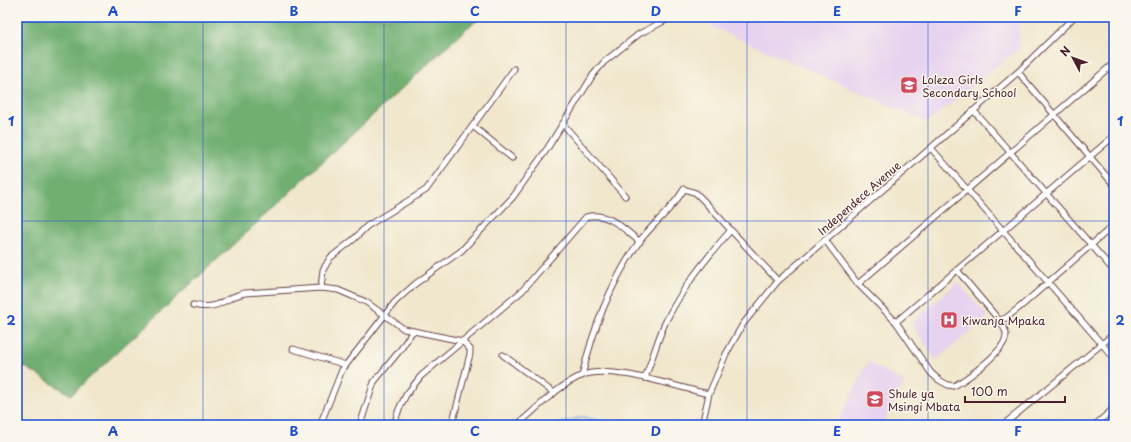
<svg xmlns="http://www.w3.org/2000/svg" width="1131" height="442" viewBox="0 0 1131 442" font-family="'Playpen Sans',sans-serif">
<rect width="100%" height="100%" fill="#fbf7ec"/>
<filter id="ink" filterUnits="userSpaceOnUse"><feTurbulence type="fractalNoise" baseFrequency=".025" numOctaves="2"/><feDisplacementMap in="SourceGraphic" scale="8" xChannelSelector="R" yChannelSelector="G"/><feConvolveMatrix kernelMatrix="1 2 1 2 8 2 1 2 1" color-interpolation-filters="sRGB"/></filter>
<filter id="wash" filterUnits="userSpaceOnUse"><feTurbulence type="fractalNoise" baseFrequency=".012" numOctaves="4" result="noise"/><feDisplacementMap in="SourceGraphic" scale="16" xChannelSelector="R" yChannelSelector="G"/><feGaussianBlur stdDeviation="0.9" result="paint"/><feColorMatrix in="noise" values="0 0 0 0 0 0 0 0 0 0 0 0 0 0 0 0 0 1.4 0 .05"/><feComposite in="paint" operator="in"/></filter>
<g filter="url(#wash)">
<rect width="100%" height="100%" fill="#f0e7cc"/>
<g fill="#e7d2ef">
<path d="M711,17H1018L1020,48L927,122L713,27Z"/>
<path d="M958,282L988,317L936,360L911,323Z"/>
<path d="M868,362L904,382L882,425H837Z"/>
</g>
<path fill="#6faf71" stroke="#5c674e" d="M17,17H482L468,27L71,395L17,362Z"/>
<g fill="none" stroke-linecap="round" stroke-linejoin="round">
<path stroke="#66a5d9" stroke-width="2" d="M556,425L583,417L614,425"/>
</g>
</g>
<g filter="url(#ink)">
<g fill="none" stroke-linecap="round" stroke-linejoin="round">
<defs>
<g id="minor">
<path d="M1018,72L1114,185"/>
<path d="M974,111L1114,271"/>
<path d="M563,124L625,196"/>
<path d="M473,126L512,158"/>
<path d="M931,148L1114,358"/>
<path d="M825,240L858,284L896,322L931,373L939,380L948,385L954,386C968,378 1007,350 1006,334C1005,328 1002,324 999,320L957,270"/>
<path d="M858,284L1114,63"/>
<path d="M321,288L323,270L330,258L354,239L367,226L426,190L514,69"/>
<path d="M193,305C222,311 223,297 245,293L321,288L338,290L366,302L404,329L462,341L470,349V354L452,425"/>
<path d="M999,320L1006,318L1020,307L1114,225"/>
<path d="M896,322L1114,136"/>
<path d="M293,349L346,365"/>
<path d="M503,355L554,393"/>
<path d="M582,376C593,329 611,282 639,242C653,223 673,209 684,189L696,193L704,201L778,281"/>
<path d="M645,378C652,360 657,341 665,323C682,288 705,260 730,231"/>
<path d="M320,425L342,370L395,302L415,284L461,251L513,197L547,149L593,75L604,62L639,34L672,17"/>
<path d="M360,425L374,382L401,349L412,332"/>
<path d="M394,425L399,409L406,395L421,376L522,291L586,217C608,211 624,229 640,242"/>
<path d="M517,425C539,407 557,386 583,375C611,364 679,388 709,394"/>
<path d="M702,425L709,394L726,354L743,324L778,281L1018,72L1074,17"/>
<path d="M1003,425L1114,334"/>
<path d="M1095,425L1114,408"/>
</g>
</defs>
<use href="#minor" stroke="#633d43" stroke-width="7"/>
<use href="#minor" stroke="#fff" stroke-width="5"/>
</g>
</g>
<path fill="none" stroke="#1d4ed8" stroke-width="1" stroke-opacity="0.55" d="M203,17V425M384,17V425M566,17V425M747,17V425M928,17V425M17,221H1114"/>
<defs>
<symbol id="school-square" viewBox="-11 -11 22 22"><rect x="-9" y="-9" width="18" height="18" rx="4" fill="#d1495b" stroke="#fbf7ec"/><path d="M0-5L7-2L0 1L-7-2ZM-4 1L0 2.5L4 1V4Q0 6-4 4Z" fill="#fff"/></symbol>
<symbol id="hospital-square" viewBox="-11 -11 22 22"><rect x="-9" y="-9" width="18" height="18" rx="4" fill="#d1495b" stroke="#fbf7ec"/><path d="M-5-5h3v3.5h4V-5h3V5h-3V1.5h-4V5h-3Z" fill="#fff"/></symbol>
</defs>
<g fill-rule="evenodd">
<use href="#school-square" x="899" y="75" width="20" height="20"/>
<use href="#hospital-square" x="939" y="310" width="20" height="20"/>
<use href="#school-square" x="865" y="389" width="20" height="20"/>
</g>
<g text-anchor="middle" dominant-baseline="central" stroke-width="3" stroke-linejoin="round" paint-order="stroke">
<g font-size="11" fill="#4a1f2b" stroke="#fbf7ec" text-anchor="start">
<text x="922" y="79">Loleza Girls<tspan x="922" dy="13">Secondary School</tspan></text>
<text x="962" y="320">Kiwanja Mpaka</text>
<text x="888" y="393">Shule ya<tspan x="888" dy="13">Msingi Mbata</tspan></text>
</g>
<g font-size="11" fill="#4a1f2b" stroke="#fbf7ec">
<text transform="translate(859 198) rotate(-41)">Independece Avenue</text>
</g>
</g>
<rect width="1131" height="442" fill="none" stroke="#fbf7ec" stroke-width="44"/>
<g transform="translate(1073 58) rotate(311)" stroke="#fbf7ec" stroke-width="3" paint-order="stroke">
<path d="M0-3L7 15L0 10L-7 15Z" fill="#4a1f2b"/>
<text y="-6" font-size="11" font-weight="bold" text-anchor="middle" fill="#4a1f2b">N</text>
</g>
<path d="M965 396v6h100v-6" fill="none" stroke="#4a1f2b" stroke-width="2"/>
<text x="971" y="396" font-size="12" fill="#4a1f2b" stroke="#fbf7ec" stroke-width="3" paint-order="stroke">100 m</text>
<rect x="22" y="22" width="1087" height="398" fill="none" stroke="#1d4ed8" stroke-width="1.5"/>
<g font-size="13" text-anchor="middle" font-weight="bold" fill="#1d4ed8">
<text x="113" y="16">A</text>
<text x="294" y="16">B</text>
<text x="475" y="16">C</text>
<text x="656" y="16">D</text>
<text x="837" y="16">E</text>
<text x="1018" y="16">F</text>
<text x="11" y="126">1</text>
<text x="1120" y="126">1</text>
<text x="11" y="325">2</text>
<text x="1120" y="325">2</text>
<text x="113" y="436">A</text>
<text x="294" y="436">B</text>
<text x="475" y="436">C</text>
<text x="656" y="436">D</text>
<text x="837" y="436">E</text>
<text x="1018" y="436">F</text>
</g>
</svg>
